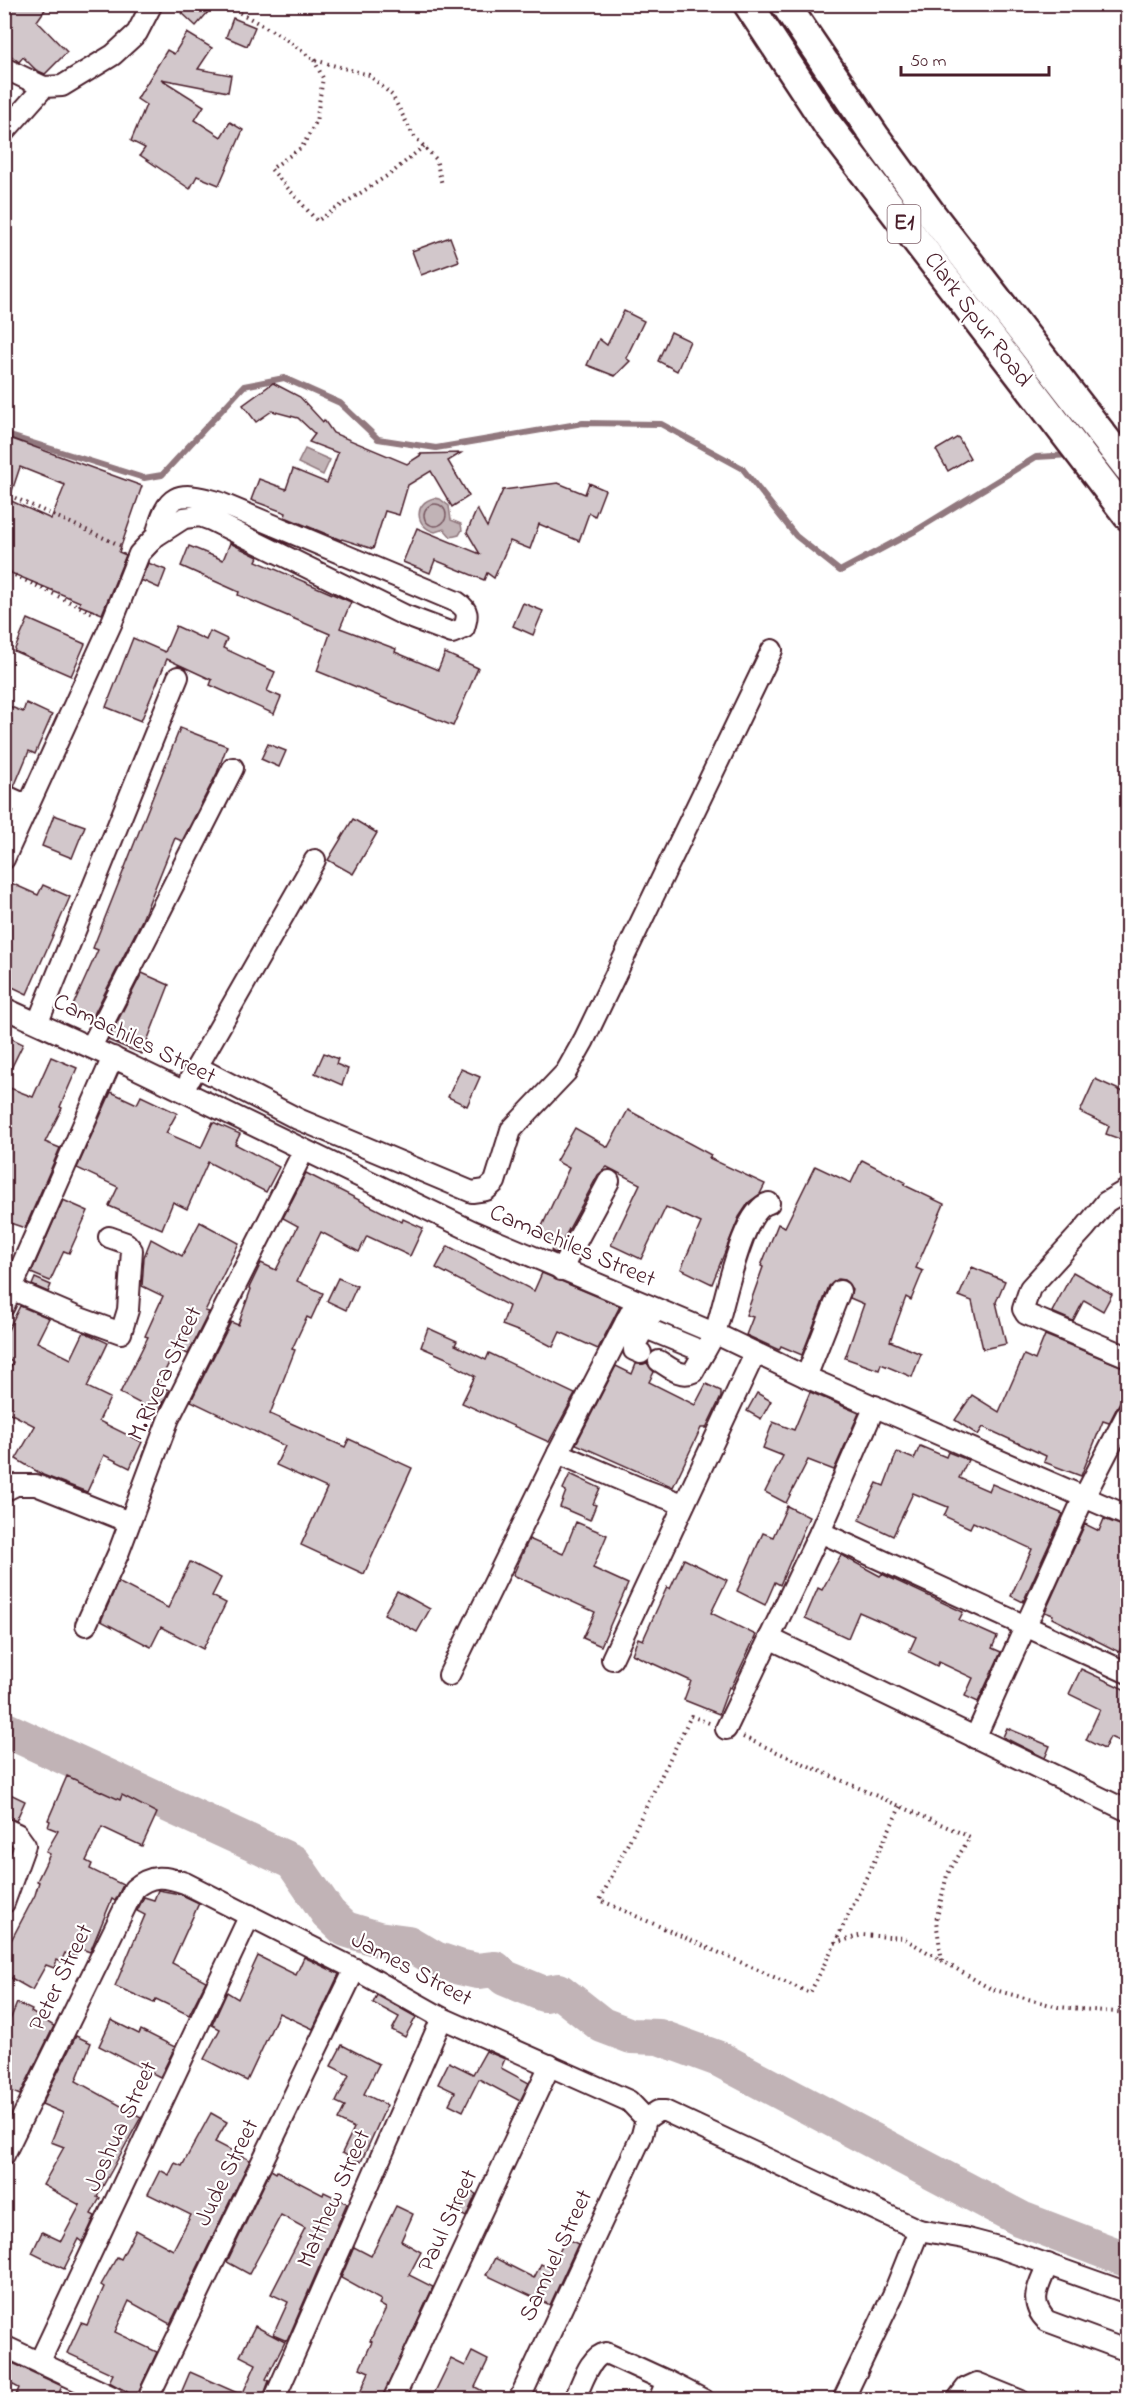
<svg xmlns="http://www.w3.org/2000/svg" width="1132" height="2404" viewBox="0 0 1132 2404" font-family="'Indie Flower',sans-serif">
<rect width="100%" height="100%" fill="#fff"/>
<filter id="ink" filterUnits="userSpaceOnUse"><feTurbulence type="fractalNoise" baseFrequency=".0167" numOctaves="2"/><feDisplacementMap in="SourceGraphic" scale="12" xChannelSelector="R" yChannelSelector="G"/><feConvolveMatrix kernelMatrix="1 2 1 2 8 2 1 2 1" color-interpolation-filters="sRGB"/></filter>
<g filter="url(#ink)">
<g fill="#c1b3b6" stroke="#91787e" stroke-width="1.5">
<path d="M305,449L330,460L323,475L298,463Z"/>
<path d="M434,498L440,499L449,506L451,520L461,524L462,530L459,535L451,537L444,529L435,532C415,527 413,503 434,498Z"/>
</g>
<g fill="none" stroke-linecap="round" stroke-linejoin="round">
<circle stroke="#7a5a63" stroke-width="1.5" cx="435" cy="515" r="11"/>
<path stroke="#91787e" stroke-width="6" d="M4,434L144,478L162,475L244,386L284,378L340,403L378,439L436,448L583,423L661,424L742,468L796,536L840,571L915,531L1036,457L1071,455"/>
<path stroke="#c1b3b6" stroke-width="36" d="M4,1729L293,1862L328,1913L345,1929L378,1939L408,1943L435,1959L459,1967L477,1971L495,1969L505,1978L544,1994L559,1991L602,2025L631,2036L659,2037L719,2059L1021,2219L1128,2260"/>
</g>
<g fill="#d2c7cb" stroke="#4a1f2b" stroke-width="1.5" fill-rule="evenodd">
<path d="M12,4H49L37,21L67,52L45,74L36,70L23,57L19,62L4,50V13Z"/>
<path d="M190,4H215L196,26L182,13Z"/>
<path d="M233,18L255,27L247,46L226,37Z"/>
<path d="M187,33L212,48L198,69L231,75L228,92L161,79L204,106L195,120L221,137L230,122L243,130L219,185L197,176L190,189L140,155L145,148L131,141L146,105L137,99L167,50L174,54Z"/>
<path d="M450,237L459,261L421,275L412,251Z"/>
<path d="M624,311L644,321L626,358L630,361L615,376L587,365L599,339L607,345Z"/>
<path d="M671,332L690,341L677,371L658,361Z"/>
<path d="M273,383L300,397L323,422L324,420L333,433L407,464L421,455L420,454L461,453L448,461L469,496L452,507L431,471L408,485L399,515L385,511L373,549L342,539L341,540L285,517L286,513L251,500L259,479L286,489L293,469L327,483L338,453L309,442L315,434L298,418L272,411L256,422L243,405Z"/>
<path d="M4,436L142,486L119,552L126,555L102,614L79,605L80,602L4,570ZM20,467L65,485L51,519L9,500Z"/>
<path d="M958,437L970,458L948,471L936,450Z"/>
<path d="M558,483L585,494L589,483L605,490L595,516L589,513L579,541L539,524L530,549L510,541L494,578L487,573L484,580L435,560L430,573L403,562L417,528L480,554L467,532L477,509L487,527L503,490Z"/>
<path d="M230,543L258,557L256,561L351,602L340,628L396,649L395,652L438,670L445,653L478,668L453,726L317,671L330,634L238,595L239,592L181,566L189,546L223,560Z"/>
<path d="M148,563L166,570L159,588L141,580Z"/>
<path d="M523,603L543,611L533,635L513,626Z"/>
<path d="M28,619L85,644L71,676L14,651Z"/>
<path d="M176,626L206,640L210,631L227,639L223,648L275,672L267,691L281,697L274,714L210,685L212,680L167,659L141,721L106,707L133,638L165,652Z"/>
<path d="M26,703L52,715L35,754L29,751L14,787L4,783V704L23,712Z"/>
<path d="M180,728L227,746L217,773L182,841L175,838L142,920L91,1020L70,1012L98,950L93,948Z"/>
<path d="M268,744L286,751L279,767L261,759Z"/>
<path d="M54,815L85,826L72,858L42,846Z"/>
<path d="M353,819L377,833L353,874L328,860Z"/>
<path d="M4,880L38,895L43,885L70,897L27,994L4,983Z"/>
<path d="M142,973L169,985L142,1054L108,1040Z"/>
<path d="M4,1035L23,1044L4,1083Z"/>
<path d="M324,1053L338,1059L336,1064L348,1069L342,1085L315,1073Z"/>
<path d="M51,1057L77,1068L60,1107L62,1108L45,1142L60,1148L25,1228L4,1221V1126L10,1113L4,1110V1102L10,1088L33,1097Z"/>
<path d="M461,1069L480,1077L467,1106L448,1097Z"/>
<path d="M1095,1079L1128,1094V1142L1106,1134L1109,1126L1080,1112Z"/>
<path d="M111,1092L137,1104L141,1096L177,1113L166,1133L201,1148L213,1122L240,1134L235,1144L279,1167L266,1192L208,1162L187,1209L173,1202L162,1229L109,1206L118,1187L77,1168Z"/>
<path d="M628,1110L711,1155L709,1158L765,1184L760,1194L749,1202L739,1217L712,1284L681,1269L701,1223L666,1207L641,1259L611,1245L640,1184L607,1167L598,1175L556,1253L551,1251L555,1243L538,1235L569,1168L556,1161L575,1128L608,1147Z"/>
<path d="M862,1160L905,1182L904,1185L944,1204L916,1268L923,1271L911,1300L906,1297L890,1341L921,1354L912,1377L881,1364L879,1370L845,1358L864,1304L850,1298L852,1289L844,1280L838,1279L829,1286L802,1355L781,1346L779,1350L746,1335L753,1317L746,1315L763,1267L761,1266L778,1224L785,1227L815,1166L851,1183Z"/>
<path d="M306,1173L402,1222L403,1219L423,1228L410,1256L367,1236L359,1252L321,1232L297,1281L323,1293L311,1319L307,1317L292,1349L295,1350L270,1414L345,1447L349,1439L412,1468L364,1574L301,1545L327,1488L276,1465L285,1446L191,1401L231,1322L238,1325L251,1289L249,1288L261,1263L276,1270L298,1226L283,1218Z"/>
<path d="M63,1200L88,1211L69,1253L64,1251L50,1281L31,1273Z"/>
<path d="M200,1222L239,1243L205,1311L209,1312L188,1354L176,1349L158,1385L169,1390L158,1413L120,1393L148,1337L145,1336L163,1296L142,1286L144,1257L151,1239L182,1256Z"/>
<path d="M448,1246L534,1291L542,1273L620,1306L598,1349L560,1332L553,1347L536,1338L502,1325L509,1306L436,1268Z"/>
<path d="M972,1267L1005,1281L996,1302L1006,1344L983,1349L972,1301L959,1296Z"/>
<path d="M1073,1272L1112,1294L1103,1311L1084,1300L1073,1321L1052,1312Z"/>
<path d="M35,1278L51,1285L48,1292L32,1285Z"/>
<path d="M338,1278L357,1286L346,1310L327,1301Z"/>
<path d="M20,1306L49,1318L37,1342L71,1359L84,1332L108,1343L87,1387L110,1398L99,1421L142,1442L130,1468L104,1455L87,1492L43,1475L16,1459L35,1426L4,1410V1379L13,1362L4,1358V1338Z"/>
<path d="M428,1328L457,1341L455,1345L486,1360L489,1353L575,1394L549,1442L462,1403L475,1376L452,1364L453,1361L421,1347Z"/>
<path d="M1045,1335L1128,1369V1386L1109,1423L1103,1421L1081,1476L1044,1462L1046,1456L1020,1444L983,1427L978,1435L955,1420L972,1395L999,1412L1024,1355L1035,1360Z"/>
<path d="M647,1363L654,1372L649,1382L695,1405L706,1384L721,1391V1397L706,1428H701L673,1487L576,1444L616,1366L632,1374L636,1364Z"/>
<path d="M810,1392L859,1413L834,1470L808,1460L786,1503L765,1492L783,1456L763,1448L773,1422L794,1430Z"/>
<path d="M757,1393L771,1401L761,1419L747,1411Z"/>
<path d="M920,1446L946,1457L948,1452L968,1460L959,1478L989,1491L992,1484L1063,1514L1023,1602L1011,1596L1032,1549L973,1522L970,1528L944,1516L948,1507L913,1493L893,1536L859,1520L877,1483L884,1486L897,1452L914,1459Z"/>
<path d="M570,1474L600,1488L593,1504L596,1505L590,1520L560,1507L566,1491L563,1489Z"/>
<path d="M787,1506L809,1517L780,1585L775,1582L765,1605L737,1591L763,1533L773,1537Z"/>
<path d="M1104,1519L1128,1528V1634L1119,1652L1052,1618L1053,1615L1045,1612L1085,1524L1099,1531Z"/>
<path d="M576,1522L607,1535L593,1568L628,1584L601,1646L583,1638L595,1612L513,1575L529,1539L563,1554Z"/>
<path d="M841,1555L880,1576L882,1574L963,1612L959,1620L997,1637L992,1648L1001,1652L978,1702L965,1696L973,1678L939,1662L937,1666L909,1652L916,1637L859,1612L848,1638L805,1618L818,1588L822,1590Z"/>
<path d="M684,1559L727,1580L711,1613L756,1635L731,1688L729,1687L719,1714L684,1700L691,1681L632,1654L638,1638L643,1640L667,1587L670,1589Z"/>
<path d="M190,1562L221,1578L212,1596L226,1603L203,1649L161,1627L151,1647L101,1621L118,1582L168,1608Z"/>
<path d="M397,1591L430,1609L417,1632L384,1614Z"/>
<path d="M1081,1669L1128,1691V1745L1110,1737L1104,1749L1086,1740L1100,1709L1069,1694Z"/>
<path d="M1007,1728L1050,1746L1045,1758L1003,1737Z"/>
<path d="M67,1776L120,1800L122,1795L157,1813L142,1846L102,1827L86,1861L92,1864L90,1869L123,1885L115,1901L112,1899L90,1952L79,1948L75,1957L65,1953L61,1962L57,1960L54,1968L46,1965L32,1990L4,1974V1954L35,1895L39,1882L37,1881L50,1854L46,1852L58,1831L48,1827L50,1821L48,1820Z"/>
<path d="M4,1791L25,1801L16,1821L4,1816Z"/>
<path d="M158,1890L180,1894L199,1903L172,1963L206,1981L189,2015L156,1999L154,2003L115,1986L145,1915L137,1911L144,1897L154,1900Z"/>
<path d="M258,1956L296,1975L304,1957L339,1974L313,2029L279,2013L247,2081L204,2059L220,2029L212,2025L227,1992L238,1999Z"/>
<path d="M377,1995L416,2017L405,2037L392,2030L399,2017L373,2003Z"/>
<path d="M17,2003L32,2010L31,2012L54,2026L20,2095L4,2088V2023L8,2025Z"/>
<path d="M111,2020L139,2034L141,2030L175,2047L160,2077L99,2046Z"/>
<path d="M76,2036L91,2043L76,2081L141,2117L97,2197L100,2198L91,2214L95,2216L83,2242L79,2239L64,2269L32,2253L42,2232L61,2241L80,2205L43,2185L64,2147L51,2142L63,2113L42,2104Z"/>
<path d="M342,2045L379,2064L364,2094L387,2105L361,2162L342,2153L354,2128L338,2120L345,2106L336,2102L349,2075L331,2066Z"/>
<path d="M486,2051L505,2059L501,2068L529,2083L520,2101L479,2079L463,2111L449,2104L455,2092L438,2084L449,2062L473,2074Z"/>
<path d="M211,2113L227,2122L215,2142L250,2160L170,2324L129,2301L115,2332L157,2352L136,2397L109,2382L113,2374L67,2353L81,2323L87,2325L104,2287L101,2285L117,2257L121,2259L136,2230L173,2250L191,2215L148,2194L160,2170L169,2175L175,2163L182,2166Z"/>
<path d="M271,2170L276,2173L277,2171L323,2195L324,2192L347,2203L287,2341L273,2335L288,2302L271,2294L305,2228L281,2215L249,2274L227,2262Z"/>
<path d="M468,2190L476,2194L466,2217L457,2212Z"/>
<path d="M396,2206L413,2214L401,2241L421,2252L409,2275L433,2287L381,2400H357L369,2372L360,2368L372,2342L370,2341L386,2308L379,2304L381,2300L341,2278L354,2247L371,2256Z"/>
<path d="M566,2238L578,2244L550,2305L486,2275L495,2258L534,2278L541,2264L551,2269Z"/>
<path d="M255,2326L285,2342L266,2379L269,2381L262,2400H178L190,2372L242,2395L256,2364L240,2356Z"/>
<path d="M472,2352L488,2360L475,2387L499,2400H431L451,2359L465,2366Z"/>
<path d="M4,2359L62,2386L56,2400H14L19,2388L4,2380Z"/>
</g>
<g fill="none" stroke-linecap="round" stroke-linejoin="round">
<defs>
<g id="minor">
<path d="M4,68L44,87"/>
<path d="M4,132L44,87L62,86L113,55L137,33L152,4"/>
<path d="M4,795L28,806"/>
<path d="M4,859L112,622L139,554L156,536L184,518L200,516L211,520L404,615L452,633L464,628C468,616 469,610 457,602L218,502C176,490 167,494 156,536"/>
<path d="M4,1008L129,1065L472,1231L714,1333L806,1377L1128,1516"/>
<path d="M38,1022L178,677"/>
<path d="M91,1047L233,768"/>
<path d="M197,1067L298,1119L472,1192L486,1190L495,1182L511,1130L566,1072L584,1040L772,650"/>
<path d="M190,1079L315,860"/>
<path d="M1128,1189L1106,1202L1085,1228L1030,1288L1023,1309L1026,1314L1128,1357"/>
<path d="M561,1270L609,1181"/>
<path d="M4,1286L74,1316L121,1333L128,1310L132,1250L126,1243L109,1237"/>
<path d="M4,1306L113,1057"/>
<path d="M626,1320L704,1352"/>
<path d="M641,1353L634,1350V1347L650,1317"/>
<path d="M659,1361C669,1367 681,1378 693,1372C700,1359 709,1346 715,1332C725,1305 741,1210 769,1203"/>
<path d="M806,1377L840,1291"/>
<path d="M558,1453L642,1489L683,1504"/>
<path d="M4,1491L16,1485H36L129,1522"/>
<path d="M820,1532L1128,1673"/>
<path d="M86,1625L118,1554L169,1418L304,1150"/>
<path d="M769,1638L1128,1811"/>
<path d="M612,1659L755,1353"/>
<path d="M449,1675L558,1453L636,1302"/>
<path d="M726,1729L820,1532L875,1406"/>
<path d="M975,1738L1084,1497L1128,1412"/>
<path d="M4,1828L17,1834L25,1845L4,1903"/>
<path d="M646,2119L658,2111H665L919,2230"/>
<path d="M4,2155L134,1889C151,1874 165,1876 185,1883L355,1969L442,2018L629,2101L646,2119L642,2135L519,2400"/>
<path d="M1048,2264C1039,2286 1027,2302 1047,2321L1128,2351"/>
<path d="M4,2346L119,2400"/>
<path d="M40,2361L250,1915"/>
<path d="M147,2400L355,1969"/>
<path d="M274,2400L442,2018"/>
<path d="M393,2400L550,2065"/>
<path d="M574,2400C582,2385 589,2356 606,2353L667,2381"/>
<path d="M659,2400L667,2381L704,2400"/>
<path d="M843,2400L893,2295L919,2230L964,2238L998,2247L1128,2293"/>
<path d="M957,2400L966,2388L977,2383L1019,2400"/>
</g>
<g id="highway">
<path d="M748,4L827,124L1128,516"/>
<path d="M785,4L876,138L932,215L1128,468"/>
</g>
</defs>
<use href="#minor" stroke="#4a1f2b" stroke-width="24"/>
<use href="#highway" stroke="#4a1f2b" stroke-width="33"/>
<g stroke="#4a1f2b" stroke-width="4" stroke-dasharray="1.5 4.5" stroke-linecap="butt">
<path d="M224,4L280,35L314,60L369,75L392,95L413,135L436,159L442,185"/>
<path d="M314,60L323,78L316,122L302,147L271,169L317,221L393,172L424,146"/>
<path d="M4,493L124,547"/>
<path d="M4,570L95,614"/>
<path d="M709,1723L691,1716L600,1900L810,1993L835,1943L862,1935L903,1938L991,1989L1058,2007L1128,2013"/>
<path d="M743,1737L970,1837L947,1875L936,1921L942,1961"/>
<path d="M835,1943L901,1805"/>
</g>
<use href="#minor" stroke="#fff" stroke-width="20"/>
<use href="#highway" stroke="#fff" stroke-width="28"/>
</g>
</g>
<g text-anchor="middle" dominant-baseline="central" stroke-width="4.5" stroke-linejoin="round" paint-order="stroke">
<rect fill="#fff" stroke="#80626b" stroke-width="1.5" x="887.5" y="205" width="33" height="38" rx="4.5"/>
<g font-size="22" font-weight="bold" fill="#4a1f2b">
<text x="904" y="224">E1</text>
</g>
<g font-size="24" fill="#4a1f2b" stroke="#fff">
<text transform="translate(977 320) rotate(53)">Clark Spur Road</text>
<text transform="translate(134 1040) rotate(26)">Camachiles Street</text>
<text transform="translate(572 1247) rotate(23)">Camachiles Street</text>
<text transform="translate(166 1374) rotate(-65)">M.Rivera Street</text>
<text transform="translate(411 1970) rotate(28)">James Street</text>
<text transform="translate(62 1978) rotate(-64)">Peter Street</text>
<text transform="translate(122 2127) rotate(-65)">Joshua Street</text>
<text transform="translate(228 2173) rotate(-64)">Jude Street</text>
<text transform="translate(335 2199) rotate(-66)">Matthew Street</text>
<text transform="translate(449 2221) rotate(-65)">Paul Street</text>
<text transform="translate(557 2256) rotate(-65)">Samuel Street</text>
</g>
</g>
<rect width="1132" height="2404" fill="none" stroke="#fff" stroke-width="24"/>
<rect x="12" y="12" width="1108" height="2380" fill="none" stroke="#4a1f2b" stroke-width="2" filter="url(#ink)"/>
<path d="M901 66v9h148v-9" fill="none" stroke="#4a1f2b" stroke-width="3"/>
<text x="910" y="66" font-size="18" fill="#4a1f2b" stroke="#ffffff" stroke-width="4.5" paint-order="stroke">50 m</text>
</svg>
